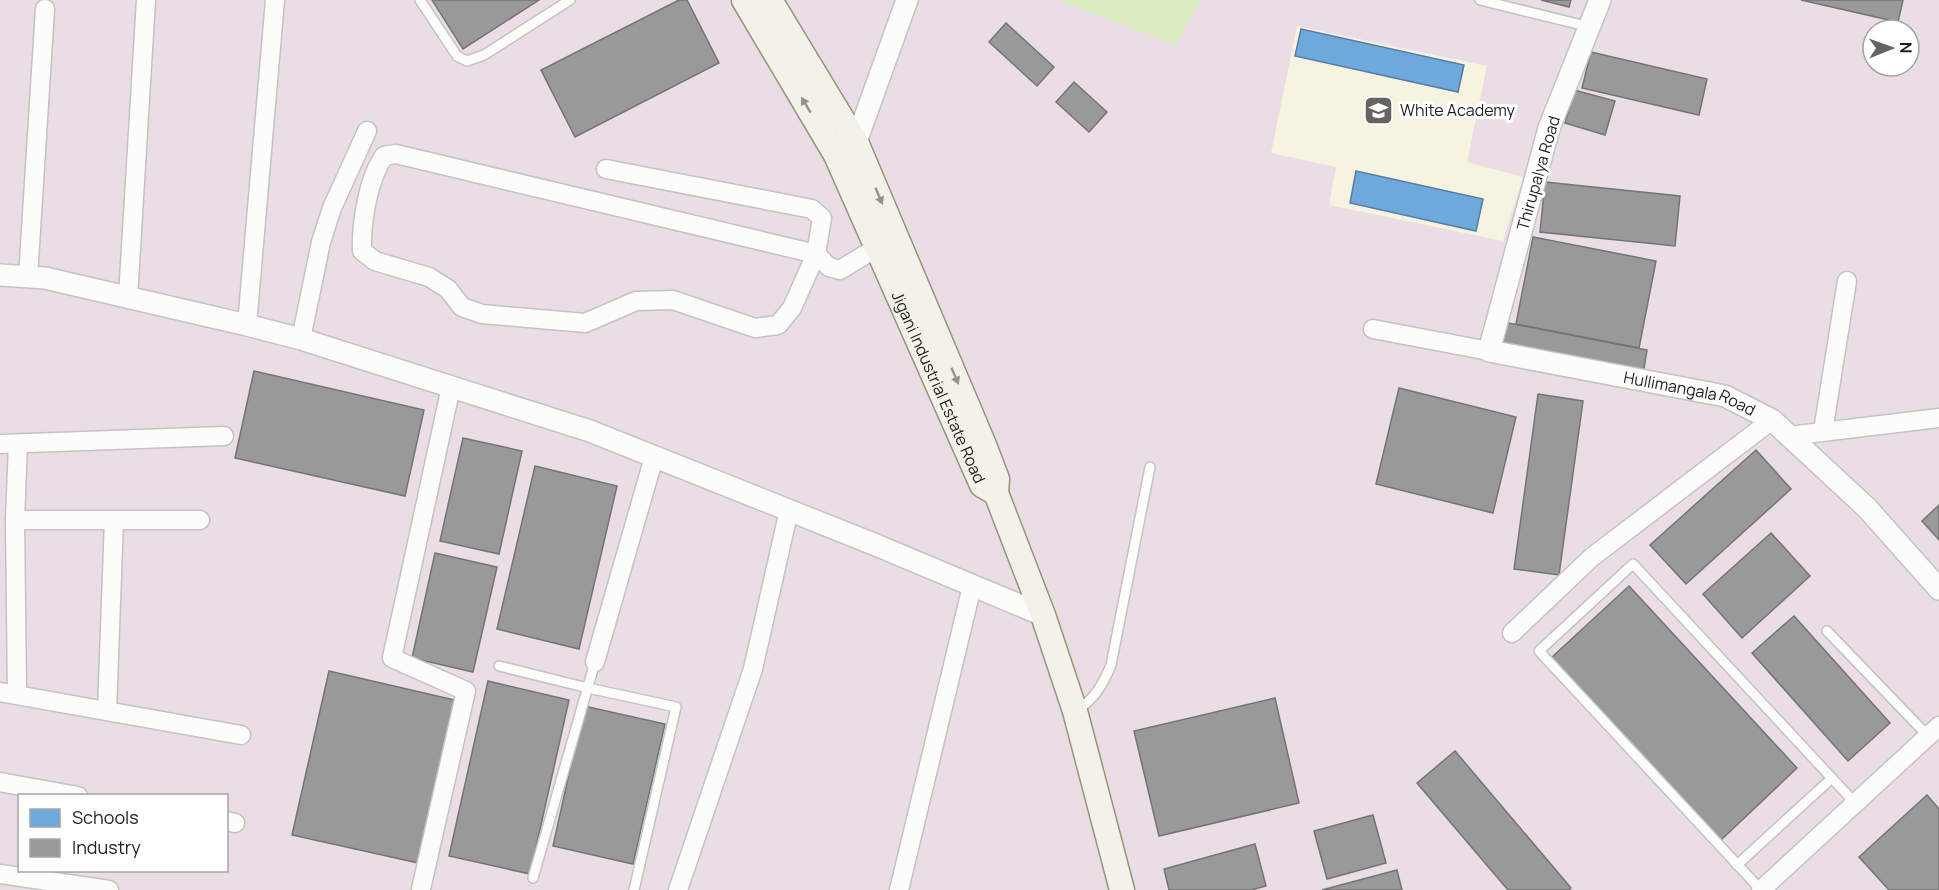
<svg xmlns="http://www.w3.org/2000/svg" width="1939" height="890" viewBox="0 0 1939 890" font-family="Manrope,sans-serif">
<rect width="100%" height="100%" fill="#ece9e5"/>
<path fill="#eadde6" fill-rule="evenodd" d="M0,0H1939V890H0ZM1873,30H1909V66H1873ZM20,796H226V870H20Z"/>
<path fill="#f6f3e0" d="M1297,26L1487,66L1467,162L1523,177L1503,241L1329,205L1336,167L1271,153Z"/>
<path fill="#dbebc2" d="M1058,0H1201L1175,45Z"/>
<g fill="#6fa8dc" stroke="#567ea3" stroke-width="1.5">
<path d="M1301,29L1464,65L1458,92L1295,56Z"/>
<path d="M1356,171L1483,199L1476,231L1350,203Z"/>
</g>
<g fill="#999" stroke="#747474" stroke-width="1.5">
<path d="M432,0H539L463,49Z"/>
<path d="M679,0H687L719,63L575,137L541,70Z"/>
<path d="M1541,0H1571L1569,7Z"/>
<path d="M1801,0H1903L1898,22Z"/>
<path d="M1006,23L1054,67L1037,86L989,42Z"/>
<path d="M1591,52L1707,79L1699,115L1582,88Z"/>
<path d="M1074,82L1107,112L1089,132L1056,102Z"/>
<path d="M1574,90L1615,101L1605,135L1565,123Z"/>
<path d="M1545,182L1680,196L1675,246L1540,232Z"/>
<path d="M1533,237L1656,261L1639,348L1516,324Z"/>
<path d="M1503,322L1647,350L1643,374L1499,346Z"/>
<path d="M254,371L424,410L405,496L235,458Z"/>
<path d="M1399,388L1516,417L1493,513L1376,484Z"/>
<path d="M1538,394L1583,401L1559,575L1514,569Z"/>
<path d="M463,438L522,451L499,554L440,541Z"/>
<path d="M1756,450L1791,489L1686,584L1650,545Z"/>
<path d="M535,466L617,486L579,649L497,629Z"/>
<path d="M1939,505V540L1922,521Z"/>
<path d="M1771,533L1810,576L1742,638L1703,594Z"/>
<path d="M435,553L497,567L473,672L412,658Z"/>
<path d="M1629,586L1797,768L1720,841L1551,658Z"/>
<path d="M1794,616L1890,723L1848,761L1752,653Z"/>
<path d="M329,671L459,701L423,864L292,835Z"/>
<path d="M488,681L569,700L530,874L449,856Z"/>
<path d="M1275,698L1299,803L1159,836L1134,731Z"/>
<path d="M584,706L665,724L633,864L553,846Z"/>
<path d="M1455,751L1571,888L1569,890H1508L1417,783Z"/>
<path d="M1927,795L1939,809V890H1889L1859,857Z"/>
<path d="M1373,815L1386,863L1327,879L1314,831Z"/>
<path d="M1255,844L1266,886L1251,890H1169L1164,869Z"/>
<path d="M1397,870L1402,890H1322Z"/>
</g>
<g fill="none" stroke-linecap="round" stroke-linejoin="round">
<defs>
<g id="service">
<path d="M420,0L457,56L467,61L484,55L570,0"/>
<path d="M1480,0L1590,27"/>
<path d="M1827,631L1928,736"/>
<path d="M499,666L588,688L676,707L634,890"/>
<path d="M1077,710C1095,699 1103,684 1111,665L1150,467"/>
<path d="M1737,865L1832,778"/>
<path d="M533,878L595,662"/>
<path d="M1761,890L1539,651L1633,564L1855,803"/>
</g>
<g id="minor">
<path d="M606,169L812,209L822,218L816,254L396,154L384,156C368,179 361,223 362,251L375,261L429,277L448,289L462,307L482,314L585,323L636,301L673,300L755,328L778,325L792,308L816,254L829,267L840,270L876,248"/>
<path d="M28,277L45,9"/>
<path d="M128,297L146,0"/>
<path d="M247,325L275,0"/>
<path d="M1373,329L1489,351"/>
<path d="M301,339L321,242L332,208L367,131"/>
<path d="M1823,431L1847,281"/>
<path d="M1789,436L1939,418"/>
<path d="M0,444L224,436"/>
<path d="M15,520H200"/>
<path d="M1512,633L1592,557L1772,420"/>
<path d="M595,662L654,457"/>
<path d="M0,692L241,735"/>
<path d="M17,694L15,520L18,444"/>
<path d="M107,711L114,520"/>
<path d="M0,782L78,796"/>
<path d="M226,821L235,823"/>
<path d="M0,874L109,890"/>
<path d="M421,889L466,691L392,658L451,387"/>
<path d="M678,890L753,669L789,510"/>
<path d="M899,890L972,586"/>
<path d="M1761,890L1939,726"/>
</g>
<g id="tertiary">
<path id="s1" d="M1600,0L1549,128L1489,351L1725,396L1772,420L1867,508L1939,589"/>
<path d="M845,149L856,142L907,0"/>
<path d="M0,275L45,278L247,325L301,339L590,431L876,545L1043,615"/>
</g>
<g id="secondary">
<path id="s2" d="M744,0L836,155L982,485L996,493L1043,615L1075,711L1122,890"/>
<path d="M770,0L856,142L984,445L997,479L996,493"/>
</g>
</defs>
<use href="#service" stroke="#c4c3c1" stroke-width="12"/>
<use href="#minor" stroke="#c4c3c1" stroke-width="21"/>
<use href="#tertiary" stroke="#c4c3c1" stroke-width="24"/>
<use href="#secondary" stroke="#96957c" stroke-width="27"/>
<use href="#service" stroke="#fcfcfb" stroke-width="9"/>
<use href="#minor" stroke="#fcfcfb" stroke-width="18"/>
<use href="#tertiary" stroke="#fcfcfb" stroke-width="21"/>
<use href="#secondary" stroke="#f3f2e9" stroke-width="24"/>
</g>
<defs><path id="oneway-solid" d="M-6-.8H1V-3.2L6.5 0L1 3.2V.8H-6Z" transform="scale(1.5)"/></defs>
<g fill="#93928d">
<use href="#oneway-solid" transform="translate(806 105) rotate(-121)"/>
<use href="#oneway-solid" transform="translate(879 196) rotate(67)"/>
<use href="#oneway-solid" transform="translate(955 376) rotate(67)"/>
</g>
<defs>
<symbol id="school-square" viewBox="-11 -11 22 22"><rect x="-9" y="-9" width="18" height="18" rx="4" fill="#656463" stroke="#fff"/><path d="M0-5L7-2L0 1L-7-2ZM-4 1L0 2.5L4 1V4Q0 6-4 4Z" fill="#fff"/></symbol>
</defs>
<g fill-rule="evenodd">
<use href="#school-square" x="1362" y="94" width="33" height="33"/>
</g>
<g text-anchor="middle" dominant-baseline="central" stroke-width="6" stroke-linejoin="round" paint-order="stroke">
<g font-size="16" fill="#1d1d1d" stroke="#fff" text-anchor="start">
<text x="1400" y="110">White Academy</text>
</g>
<g font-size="16" fill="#1d1d1d" stroke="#fff">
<text transform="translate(1538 173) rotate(-74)">Thirupalya Road</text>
<text stroke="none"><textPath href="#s2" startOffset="434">Jigani Industrial Estate Road</textPath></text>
<text stroke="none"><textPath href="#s1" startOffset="574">Hullimangala Road</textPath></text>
</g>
</g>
<rect x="18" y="794" width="210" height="78" fill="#ffffff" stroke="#a5a5a5" stroke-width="1.5"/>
<rect x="30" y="809" width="30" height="18" fill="#6fa8dc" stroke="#a5a5a5" stroke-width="1.5"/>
<text x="72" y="824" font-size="18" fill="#1d1d1d">Schools</text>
<rect x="30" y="839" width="30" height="18" fill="#999999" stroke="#a5a5a5" stroke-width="1.5"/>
<text x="72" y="854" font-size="18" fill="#1d1d1d">Industry</text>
<g transform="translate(1891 48) rotate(89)"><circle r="28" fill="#ffffff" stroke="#a5a5a5" stroke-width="1.5"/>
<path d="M0-4.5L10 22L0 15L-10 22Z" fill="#656463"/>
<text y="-9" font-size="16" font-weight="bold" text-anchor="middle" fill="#1d1d1d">N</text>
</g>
</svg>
